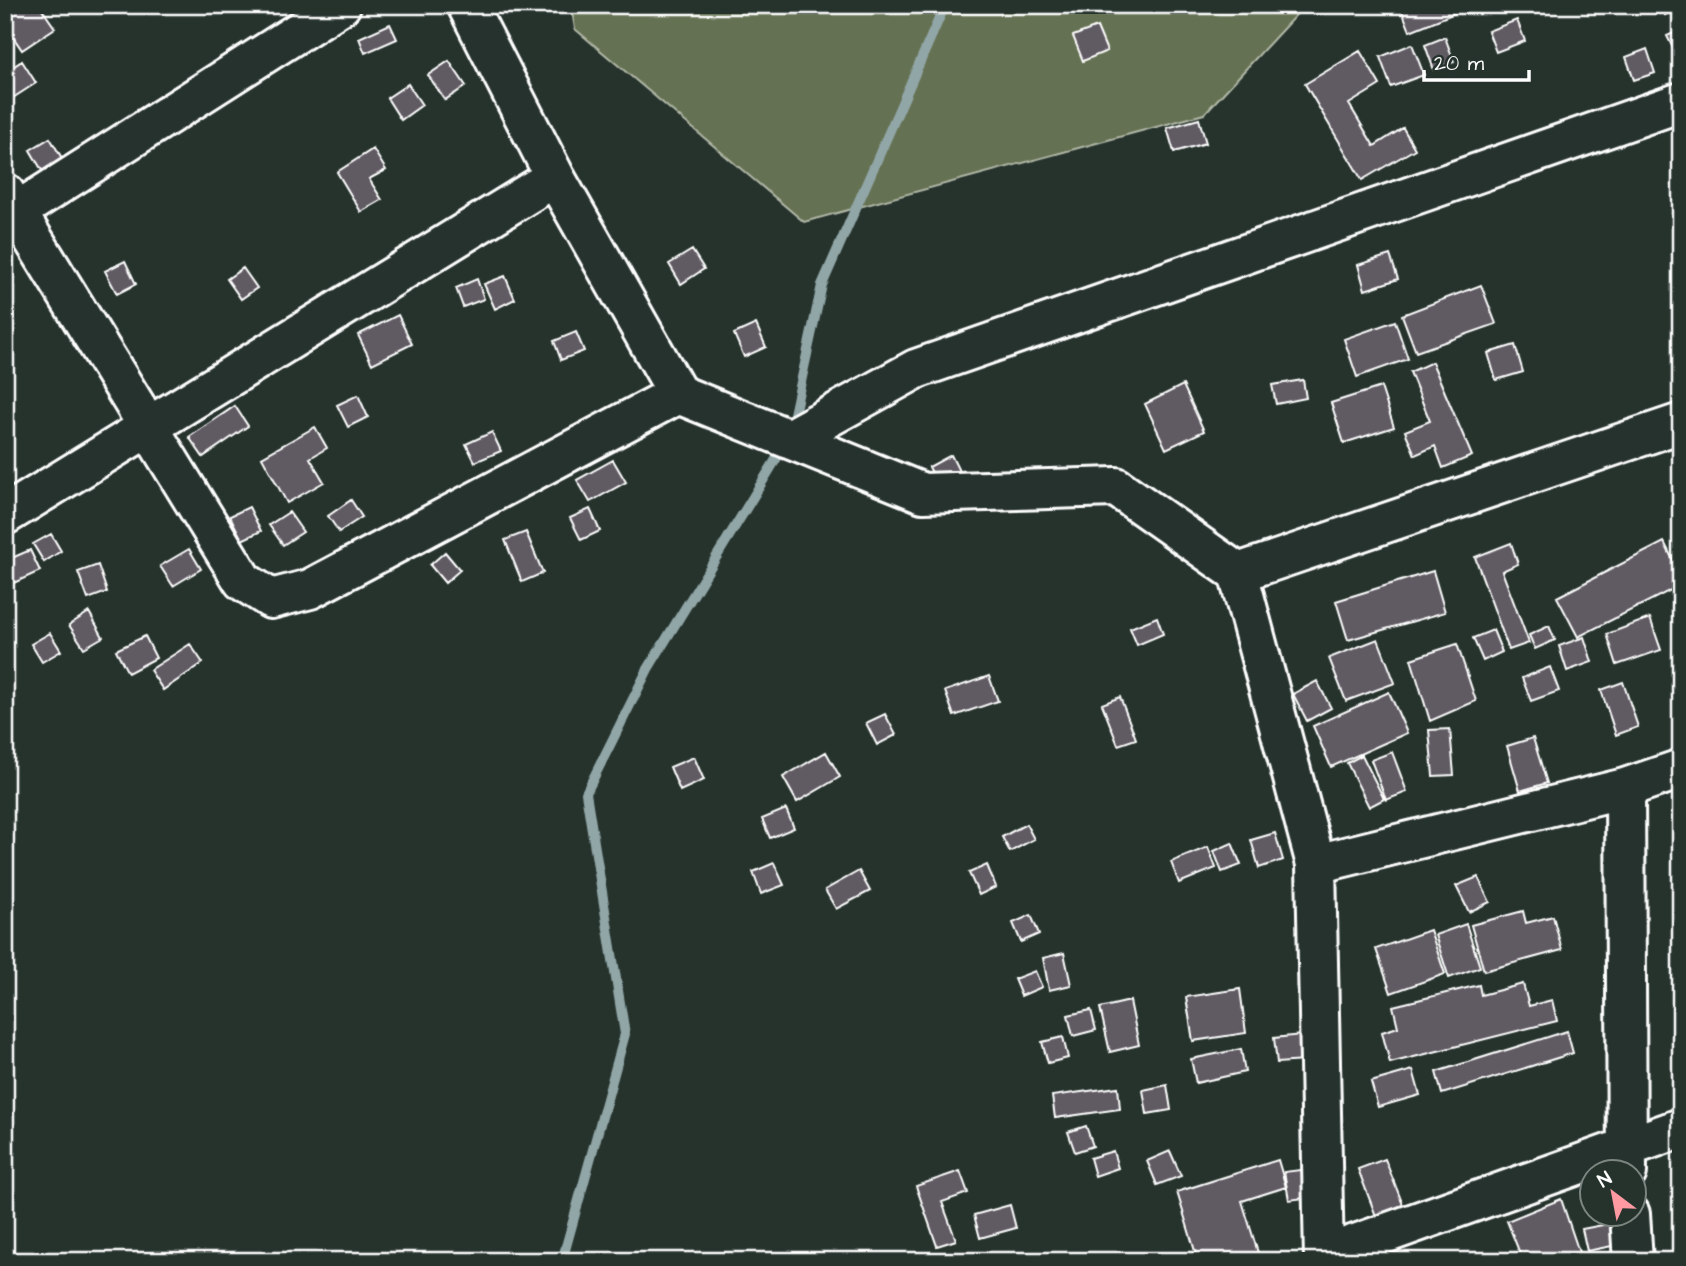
<svg xmlns="http://www.w3.org/2000/svg" width="1686" height="1266" font-family="'Architects Daughter',sans-serif">
<style>
.green{fill:#657152;stroke:#b2b8a8;stroke-width:2}
.lines{fill:none;stroke-linecap:round;stroke-linejoin:round}
.stream{stroke:#91a6a7;stroke-width:10}
.building{fill:#615a63;stroke:#fff;stroke-width:2}
.minor-casing{stroke:#fff;stroke-width:44}
.minor{stroke:#26332d;stroke-width:38}
</style>
<rect width="100%" height="100%" fill="#26332d"/>
<filter id="ink" filterUnits="userSpaceOnUse"><feTurbulence type="fractalNoise" baseFrequency=".0143" numOctaves="2"/><feDisplacementMap in="SourceGraphic" scale="14" xChannelSelector="R" yChannelSelector="G"/><feConvolveMatrix kernelMatrix="1 2 1 2 8 2 1 2 1" color-interpolation-filters="sRGB"/></filter>
<g filter="url(#ink)">
<path class="green" d="M571 5H1305L1204 114 804 222 575 29Z"/>
<g class="lines">
<path class="stream" d="M791 428 822 285 945 5
M562 1261 625 1034 586 793 648 669 786 443"/>
</g>
<path class="building" d="M5 5H39L55 28 22 50 5 25Z
M1452 5 1455 13 1410 31 1400 6Z
M1661 5H1681V7L1665 15Z
M1517 20 1525 41 1496 52 1488 31Z
M390 24 397 39 365 53 359 38Z
M1097 27 1107 51 1083 61 1073 36Z
M1681 30V59L1679 60 1667 36Z
M1445 37 1454 62 1434 70 1425 45Z
M1412 44 1424 75 1391 87 1380 57Z
M1647 49 1655 73 1634 80 1626 57Z
M1360 51 1380 85 1349 104 1374 146 1403 128 1415 149 1362 180 1305 84Z
M22 61 36 83 5 103V72Z
M449 61 466 86 445 100 428 75Z
M408 84 422 105 401 120 387 98Z
M1199 119 1206 143 1174 152 1167 128Z
M50 138 63 160 43 172 30 150Z
M373 149 386 170 369 179 382 200 361 212 337 172Z
M692 250 704 269 681 284 669 264Z
M1390 255 1398 279 1365 290 1358 265Z
M125 261 136 284 117 294 105 271Z
M243 268 257 288 241 299 227 279Z
M505 276 515 299 495 309 484 284Z
M477 279 484 299 463 307 456 288Z
M1481 285 1496 324 1416 352 1402 315Z
M398 315 412 344 372 364 358 335Z
M1395 321 1408 359 1357 377 1344 339Z
M756 324 766 347 744 357 734 334Z
M576 332 584 351 561 360 554 341Z
M1515 345 1523 372 1496 380 1488 353Z
M1432 362 1472 456 1443 468 1435 446 1415 455 1405 431 1430 421 1410 372Z
M1303 380 1306 398 1276 404 1272 385Z
M1183 385 1204 431 1166 449 1145 404Z
M1381 387 1394 427 1344 443 1331 403Z
M358 395 368 417 348 427 337 405Z
M235 406 248 426 203 457 189 437Z
M315 427 327 448 310 458 324 482 287 503 262 457Z
M492 432 501 451 475 462 466 444Z
M951 455 961 475 939 486 929 467Z
M613 460 626 482 590 502 577 480Z
M351 500 362 517 339 532 328 516Z
M249 507 261 531 242 540 230 516Z
M590 509 600 531 581 540 570 518Z
M289 512 303 532 283 545 269 525Z
M526 532 543 573 522 582 505 540Z
M51 534 61 551 44 562 33 544Z
M1664 542 1681 576V585L1578 637 1557 597Z
M1511 543 1518 564 1502 571 1529 643 1509 650 1475 557Z
M189 549 201 569 173 586 160 566Z
M30 550 40 571 5 587V561Z
M445 552 460 570 445 583 430 565Z
M98 565 107 592 88 599 78 572Z
M1433 571 1445 612 1348 640 1336 601Z
M89 612 103 637 84 648 69 625Z
M1157 617 1163 634 1137 645 1130 628Z
M1650 618 1661 650 1617 665 1607 634Z
M1549 626 1555 640 1535 649 1529 635Z
M1493 630 1502 652 1483 661 1473 638Z
M50 633 61 651 42 662 31 644Z
M145 636 156 658 128 673 116 650Z
M1584 637 1592 662 1567 671 1559 646Z
M1378 639 1395 683 1346 701 1329 658Z
M190 644 203 663 163 690 150 670Z
M1457 644 1476 701 1430 721 1411 659Z
M1550 667 1559 691 1531 701 1522 678Z
M989 676 998 701 954 716 945 691Z
M1317 681 1331 708 1307 721 1293 694Z
M1623 682 1638 727 1616 735 1601 690Z
M1389 692 1407 733 1331 767 1313 726Z
M1120 697 1136 739 1118 745 1102 704Z
M885 714 896 735 877 745 866 723Z
M1450 729 1454 775 1433 776 1429 730Z
M1533 738 1547 783 1520 791 1507 746Z
M826 752 840 777 797 802 783 777Z
M1392 752 1407 792 1386 800 1371 760Z
M1362 755 1384 799 1369 807 1347 763Z
M694 757 704 780 680 791 670 767Z
M786 809 794 828 770 838 762 819Z
M1026 824 1034 839 1010 852 1002 837Z
M1275 833 1283 860 1259 868 1251 840Z
M1232 843 1241 865 1222 872 1214 851Z
M1208 847 1216 868 1179 883 1171 862Z
M774 863 784 885 761 894 753 872Z
M987 865 996 887 979 895 969 873Z
M859 871 870 891 836 909 825 890Z
M1478 877 1490 902 1469 912 1456 886Z
M1523 911 1526 923 1553 916 1562 950 1484 971 1471 925Z
M1031 915 1039 934 1021 942 1013 923Z
M1466 924 1480 967 1449 978 1435 935Z
M1430 930 1445 974 1391 993 1376 949Z
M1064 953 1071 985 1049 990 1043 958Z
M1035 971 1042 987 1021 996 1014 979Z
M1523 984 1529 1006 1552 1000 1557 1021 1390 1063 1382 1032 1398 1027 1393 1006 1479 985 1481 995Z
M1240 989 1246 1033 1193 1041 1186 997Z
M1130 1001 1139 1045 1110 1052 1100 1008Z
M1091 1010 1096 1030 1073 1036 1068 1015Z
M1567 1031 1573 1053 1442 1094 1436 1072Z
M1301 1035 1304 1061 1277 1063 1274 1038Z
M1063 1037 1068 1058 1048 1063 1042 1042Z
M1241 1049 1245 1072 1196 1083 1191 1059Z
M1413 1070 1420 1095 1378 1107 1371 1082Z
M1167 1085 1171 1110 1147 1114 1143 1090Z
M1118 1087 1120 1109 1055 1118 1052 1096Z
M1086 1126 1093 1146 1075 1152 1068 1132Z
M1113 1151 1118 1168 1095 1176 1090 1158Z
M1170 1151 1181 1176 1157 1185 1147 1161Z
M1385 1159 1403 1205 1376 1216 1358 1169Z
M1278 1160 1286 1187 1242 1201 1259 1256 1244 1261H1198L1177 1192Z
M1308 1169 1313 1197 1289 1200 1284 1172Z
M960 1171 968 1193 942 1202 956 1240 937 1246 916 1186Z
M1561 1199 1582 1261H1523L1507 1221Z
M1010 1205 1016 1228 980 1238 974 1215Z
M1613 1223 1617 1245 1587 1251 1582 1229Z
M1507 1254 1510 1261H1491Z"/>
<g class="lines">
<g class="minor-casing">
<path id="minor" d="M467 5 555 177 678 394 923 493 1116 487 1238 573 1681 423
M5 193 243 581 271 599 310 589 678 394
M5 219 341 5
M789 439 916 369 1681 102
M5 515 555 177
M1238 573 1316 864 1324 1261
M1625 788 1627 1172
M1316 864 1625 788 1681 769
M1630 1214 1633 1261
M1325 1255 1681 1128"/>
</g>
<use href="#minor" class="minor"/>
</g>
</g>
<rect width="1686" height="1266" fill="none" stroke="#26332d" stroke-width="28"/>
<rect x="14" y="14" width="1658" height="1238" fill="none" stroke="#fff" stroke-width="2.5" filter="url(#ink)"/>
<g transform="translate(1613 1193) rotate(328)"><circle r="33" fill="#26332d" stroke="#7d8581" stroke-width="2"/>
<path d="M0-5L12 26L0 18L-12 26Z" fill="#ff9aa2"/>
<text y="-10" font-size="19" font-weight="bold" text-anchor="middle" fill="#ffffff">N</text>
</g>
<path d="M1424 70v10h105v-10" fill="none" stroke="#ffffff" stroke-width="3.5"/>
<text x="1434" y="70" font-size="21" fill="#ffffff" stroke="#26332d" stroke-width="5" paint-order="stroke">20 m</text>
</svg>
